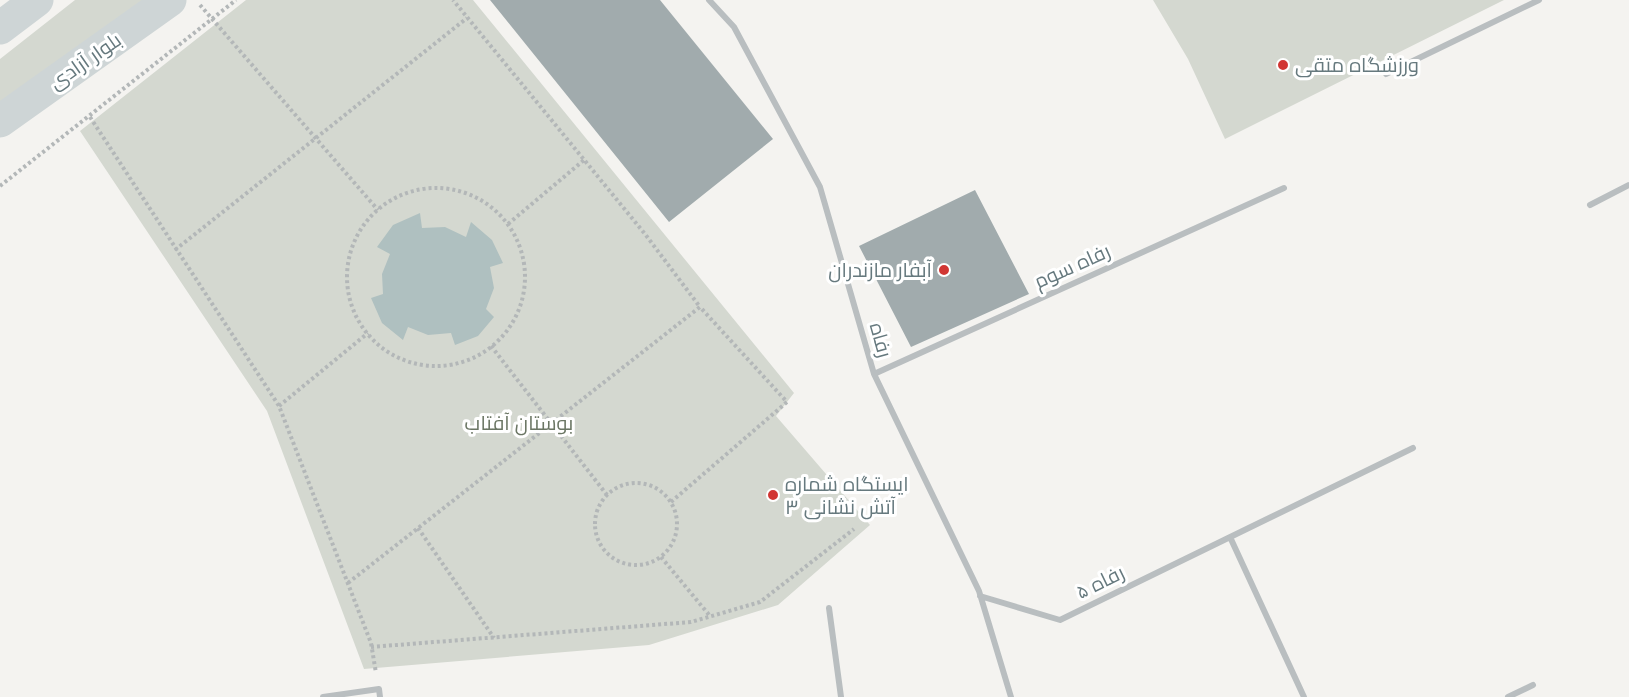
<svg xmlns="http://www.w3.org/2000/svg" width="1629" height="697" font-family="'Space Grotesk',Cairo,sans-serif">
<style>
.green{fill:#d4d8d0}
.water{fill:#afc0c0}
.building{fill:#a1abad}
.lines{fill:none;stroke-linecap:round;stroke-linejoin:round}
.path{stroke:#b3b7b8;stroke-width:4;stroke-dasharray:3 3;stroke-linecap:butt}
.street{stroke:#b9bec0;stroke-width:6}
.primary{stroke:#ced5d6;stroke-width:33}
.poi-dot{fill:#d13633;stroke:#fff;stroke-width:2}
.labels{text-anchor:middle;stroke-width:6;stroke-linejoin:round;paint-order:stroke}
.street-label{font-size:20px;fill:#66797e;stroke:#fff}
.poi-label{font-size:20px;fill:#66797e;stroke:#fff;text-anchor:start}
.park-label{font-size:20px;fill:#6b7664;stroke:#fff}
</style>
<rect width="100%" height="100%" fill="#f4f3f0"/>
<path class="green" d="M75 0H146L0 107V59Z
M246 0H473L794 393 776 416 870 525 778 605 649 645 364 669 267 411 80 131Z
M1153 0H1504L1225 139 1188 59Z"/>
<path class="water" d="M420 213 422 228 445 227 466 237 471 222 492 240 503 263 490 267 494 288 486 309 494 317 478 336 455 345 451 333 428 335 408 327 403 340 382 323 371 298 383 294 382 274 390 254 377 247 393 225Z"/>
<path class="building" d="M490 0H660L773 139 669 222Z
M975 190 1029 294 911 347 859 246Z"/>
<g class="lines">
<path class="path" d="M200 5 378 210
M90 117 279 406 371 643 376 673
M0 186 236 0
M347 277a89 89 0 1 1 178 0a89 89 0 1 1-178 0Z
M508 224 584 160
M175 250 467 18
M491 346 607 495
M279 406 368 333
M595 524a41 41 0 1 1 82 0a41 41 0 1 1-82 0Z
M671 502 787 402 700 307
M418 528 494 638
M661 557 710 616
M348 583 700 307 645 234 453 0
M371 647 691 622 760 602 854 529"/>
<path class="street" d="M709 0 734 27 820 187 874 374 979 591 1011 697
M1386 74 1539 0
M1590 205 1629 185
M874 374 1284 188
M1230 537 1304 697
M980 596 1060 620 1413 448
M829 608 841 697
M323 697 379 689 380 697
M1508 697 1533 685"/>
<path class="primary" d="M0 28 37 0
M0 121 170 0"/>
</g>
<g class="poi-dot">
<circle cx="1283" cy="65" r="6"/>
<circle cx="944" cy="270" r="6"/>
<circle cx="773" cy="495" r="6"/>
</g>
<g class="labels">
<g class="street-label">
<text transform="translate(85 61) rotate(-35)" y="7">بلوار آزادی</text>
<text transform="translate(1072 266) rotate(-24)" y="7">رفاه سوم</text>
<text transform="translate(881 340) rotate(74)" y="7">رفاه</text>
<text transform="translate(1100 582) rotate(-26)" y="7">رفاه ۵</text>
</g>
<g class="poi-label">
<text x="1295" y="72">ورزشگاه متقی</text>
<text x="932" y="277" text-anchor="end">آبفار مازندران</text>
<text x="785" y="491">ایستگاه شماره<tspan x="785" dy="23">۳ آتش نشانی</tspan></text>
</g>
<g class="park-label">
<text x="519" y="430">بوستان آفتاب</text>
</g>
</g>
</svg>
